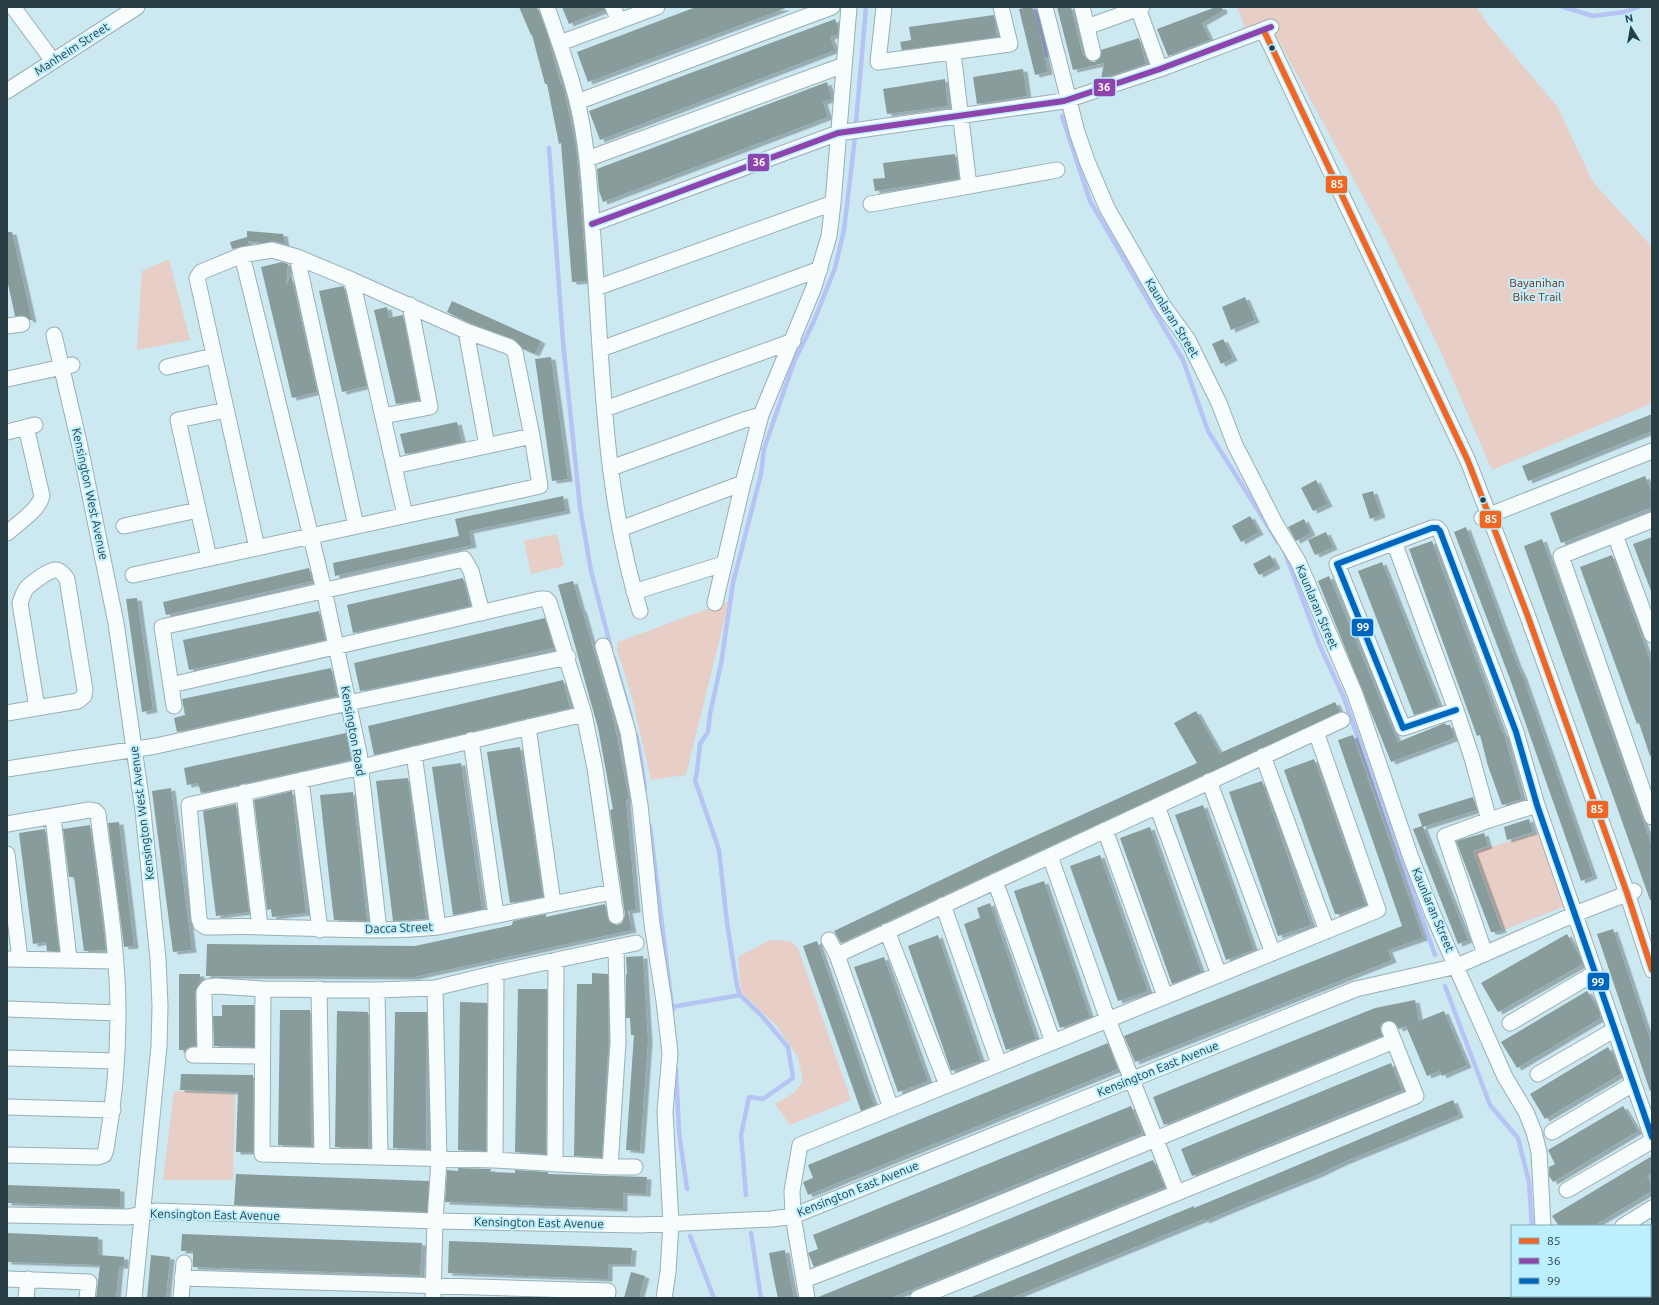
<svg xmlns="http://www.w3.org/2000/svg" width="1659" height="1305" font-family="Ubuntu,sans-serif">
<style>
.green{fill:#e7cec7}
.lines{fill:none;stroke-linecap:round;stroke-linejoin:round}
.stream{stroke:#b5c4f4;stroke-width:4.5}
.building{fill:#889c9b;filter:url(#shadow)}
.minor-casing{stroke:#9aafb6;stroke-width:17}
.minor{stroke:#f7fcfd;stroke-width:15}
.bus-1-casing{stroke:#bdf0ff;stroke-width:9}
.bus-2-casing{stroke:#bdf0ff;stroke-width:9}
.bus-3-casing{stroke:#bdf0ff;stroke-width:9}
.bus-1{stroke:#f26522;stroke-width:6}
.bus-2{stroke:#8e44ad;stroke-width:6}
.bus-3{stroke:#0065bd;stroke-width:6}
.bus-dot{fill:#293e44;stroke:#bdf0ff;stroke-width:1.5}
.labels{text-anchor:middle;stroke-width:4;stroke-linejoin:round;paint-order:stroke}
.street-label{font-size:12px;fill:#293e44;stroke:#bdf0ff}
.park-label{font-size:12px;fill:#7c2d13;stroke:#bdf0ff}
.line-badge{stroke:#bdf0ff;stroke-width:1.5}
.badge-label{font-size:11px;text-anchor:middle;font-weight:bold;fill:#fff}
</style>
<defs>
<filter id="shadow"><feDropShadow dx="4.5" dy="2.5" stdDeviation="0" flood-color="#0004"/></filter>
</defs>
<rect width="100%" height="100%" fill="#cce8f0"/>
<path class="green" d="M1237 7H1476L1490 27 1557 106 1593 182 1652 247V403L1492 470 1440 350 1387 241 1268 21 1246 30Z
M169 259 190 340 137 350 142 271Z
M557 534 564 566 531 574 524 541Z
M729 601 686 775 651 780 632 697 617 650 618 642Z
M1538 833 1565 906 1504 930 1474 852Z
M770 940 790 941 798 948 851 1100 790 1125 775 1104 794 1093 803 1081 798 1057 777 1026 741 992 738 957Z
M174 1091 235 1094 233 1180H163Z"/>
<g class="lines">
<path class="stream" d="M1035 7 1047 55
M1563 7 1593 16 1624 12 1638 7
M1062 116 1090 201 1183 360 1208 431 1278 542
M549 148 563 342 580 507 591 571 611 648
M1285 553 1320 646 1344 698 1435 955
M614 658 631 717
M636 735 640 754 645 789
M650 826 672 1007
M1445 986 1490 1105 1518 1138 1529 1182 1532 1226
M673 1010 672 1007 740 995
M676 1070 679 1132 687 1189
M746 1195 741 1135 749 1097 763 1099 793 1078 788 1047 761 1015 740 995 737 986 727 923 719 850 695 780 697 772 700 744 708 732 710 714 721 664 733 583 761 474 764 449 794 362 814 321 835 268 844 230 854 146 866 7
M751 1233 761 1298
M690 1236 714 1298
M1540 1296V1298"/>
</g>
<path class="building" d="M519 7H537L548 36 561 85H563L576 147 587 281 572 282 561 143 559 144 547 84H545L532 35H531Z
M562 7H604L605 10 569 24Z
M696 7 786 8 588 82 577 52Z
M1029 7H1032L1036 17 1048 72 1035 75 1019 9Z
M1057 7H1071L1083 56 1084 55 1087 59 1091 62H1095L1101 56V50L1139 38 1146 64 1101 79 1104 63 1073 70Z
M1216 7H1222L1223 11 1202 23 1210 40 1168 56 1157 29Z
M994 15 997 37 902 50 900 42 911 40 909 27Z
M835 19 838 27V34L830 37 835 50 600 140 589 111Z
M1023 69 1027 96 977 104 973 77Z
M945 79 948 106 887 114 883 89Z
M827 82 832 99 823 102 828 117 603 202 599 191 597 169Z
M955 154 959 179 875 191 873 179 885 178 883 163Z
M247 231 283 234 285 244 274 241 262 243 248 241 249 245 232 249 230 242 247 237Z
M7 232H12L32 320H30L25 316H15L7 279Z
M282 262 288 264 286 286 291 274 317 392 292 398 261 267Z
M343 286 344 287 367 386 342 392 319 291Z
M1245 297 1255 320 1231 330 1222 307Z
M452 301 541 341 535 354 523 349 513 339 469 323 447 312Z
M387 307 389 318 403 315 419 400 396 404 374 310Z
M1223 339 1233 358 1221 364 1212 344Z
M551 357 568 479 552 481 535 359Z
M1652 414V431L1528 481 1522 466Z
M457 422 462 442 405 454 400 434Z
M1645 476 1652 493V507L1561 543 1550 513Z
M1316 480 1328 504 1313 511 1301 488Z
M1373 491 1381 515 1370 519 1362 494Z
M563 496 566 511 469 531 472 545 335 576 333 563 459 536 455 519Z
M1250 516 1259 532 1241 542 1232 526Z
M1304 519 1311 533 1296 541 1288 527Z
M1466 527 1517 664 1523 677 1593 876 1581 881 1510 679 1454 532Z
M1326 532 1333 547 1315 555 1308 540Z
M1652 537V591H1651L1633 544Z
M1542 539 1652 846V900H1650L1524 546Z
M1432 541 1493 707 1503 734H1504L1522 799 1502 805 1488 766 1480 735 1477 736 1409 549Z
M1270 555 1276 566 1259 575 1253 564Z
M1612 555 1652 666V755L1650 756 1639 723 1637 724 1580 567Z
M1382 562 1439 706 1414 715 1358 571Z
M309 568 312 581 166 615 163 602Z
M1329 576 1398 742 1445 723 1446 725H1450L1455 738 1391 762 1318 581Z
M463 578 470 606 353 633 347 605Z
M573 581 581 609H582L613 717 629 799 626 800 636 910 628 911 632 930 414 977 206 976 207 944 415 946 512 925 513 921 546 914V917L605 904 609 922 617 925 622 923 625 915 610 810 613 809 598 728 558 585Z
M137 598 153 710 142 712 126 599Z
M319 611 325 640 189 670 183 640Z
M545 618 554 648 439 675 360 691 354 663Z
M331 668 337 696 177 732 174 718 185 715 182 699Z
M563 680 570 708 374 755 368 726Z
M1335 702 1340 712 841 943 834 931 1004 850 1197 763 1174 723 1196 711 1220 753Z
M346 733 351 760 201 793 198 783 187 785 184 768Z
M1353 735 1423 938 1388 950 1392 960 1135 1062 1124 1036 1402 926 1338 740Z
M520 747 543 897 510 903 487 752Z
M1314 759 1366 905 1340 914H1335L1284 770Z
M461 763 482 909 453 915 432 767Z
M408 778 426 919 393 921 376 781Z
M1262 781 1311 925 1278 936 1229 792Z
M171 788 192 950 173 952 152 791Z
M292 791 306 913 272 917 271 909 267 910 254 800Z
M353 792 354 803 367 921 334 920 332 904 320 795Z
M1473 797 1477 810 1423 827 1468 940 1458 944 1413 829 1422 826 1418 814Z
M236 804 249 912 216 916 203 811Z
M1203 805 1254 950 1226 960 1175 815Z
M1529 819 1533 832 1507 840 1504 827Z
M119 822 134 946 124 947 108 823Z
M90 825 106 950 84 951 74 877H69L63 829Z
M1150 827 1201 972 1172 984 1120 838Z
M45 829 59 951H47L46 942 33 944 19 833Z
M1484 833 1488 846 1473 851 1502 930 1496 932H1491L1456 841Z
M1100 855 1148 991 1118 1001 1070 866Z
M1044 881 1090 1017 1060 1028 1014 891Z
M990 903 1036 1039 1006 1050 964 924 980 918 977 908Z
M1613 929 1652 1045V1091H1650L1597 934Z
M1567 934 1579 955 1583 964 1498 1012 1481 983Z
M938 935 981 1061 951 1071 908 946Z
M817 941 874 1105 861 1111 803 946Z
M643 956 648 1041 640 1151 626 1150 634 1035H631L630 1018H626V974H627L626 957Z
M884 957 928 1081 898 1092 854 967Z
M592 973 608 974V1051L602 1157 574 1156 577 984H592Z
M179 974H200V982L195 992 196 1046 189 1047 185 1050H179Z
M518 989H547L546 1154 515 1152Z
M1587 991 1599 1010 1601 1018 1517 1068 1501 1042Z
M1415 1000 1419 1021 1444 1011 1467 1065 1442 1076 1440 1071 1427 1076 1406 1026 1399 1029 1394 1022 1386 1021 1382 1023 1380 1027 1382 1036 1164 1125 1153 1097 1375 1008Z
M460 1002 487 1003 486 1151 458 1150Z
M222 1005H254V1047L214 1046 213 1016H222Z
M280 1010H310L311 1146 278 1145Z
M337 1011 368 1012V1148L335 1147Z
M395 1012H427L426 1149 393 1148Z
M1108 1043 1118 1069 808 1195 803 1182 813 1178 808 1165Z
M1608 1047 1615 1059 1621 1074 1545 1119 1530 1094Z
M1391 1063 1402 1090 1192 1176 1181 1149Z
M181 1074 253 1075V1152H236L238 1092 180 1090Z
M1453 1100 1459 1115 1344 1162 1319 1174 1223 1213 1205 1221 1204 1219 1011 1298H969L1194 1206V1208L1250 1185Z
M1131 1106 1142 1133 814 1267 808 1253 818 1249 813 1235Z
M1623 1106 1638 1131 1553 1182 1549 1176V1167L1555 1164 1548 1150Z
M1652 1156V1173L1647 1176 1652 1185V1191L1593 1226H1559L1552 1216Z
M1153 1160 1165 1187 979 1263 891 1298H816Z
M458 1168 491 1169 490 1172 515 1173V1170L548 1172V1174L647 1177 646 1194 623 1193V1209L445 1202 447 1170 458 1171Z
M236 1174 429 1181 427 1212 234 1205Z
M7 1185 120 1189V1207L7 1203Z
M7 1233 98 1237V1255L124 1257V1266H119L116 1298H96L100 1265 7 1262Z
M182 1234 422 1243 420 1275 193 1267V1251H181Z
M449 1241 632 1248 631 1264H608V1279L448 1273Z
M785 1250 789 1273 794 1298H778L774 1280 769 1253Z
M151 1255 170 1257 166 1298H147Z
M631 1272 645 1276 639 1298H624Z"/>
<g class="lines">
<g class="minor-casing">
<path id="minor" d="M13 7 53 61
M547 7C558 38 569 69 577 101 589 150 590 201 594 251 602 371 604 495 640 611
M613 7 619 21
M884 7 878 62 1010 44 1001 7
M1045 7 1077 132 1087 161 1107 208 1164 307 1188 340 1219 403 1235 445 1251 476 1276 525 1298 561 1355 694 1411 858 1434 917 1505 1077 1526 1112 1534 1132 1539 1152 1543 1226
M1082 7 1093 53
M1138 8 1160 69
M1087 27 1142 7
M1264 31 1468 461 1527 614 1627 893 1652 970
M560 43 657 7
M953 53 969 186
M7 91 137 7
M577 102 832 7
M587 159 844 65
M871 204 1057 170
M592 224 838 133 1064 101 1160 69 1271 27
M242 255 324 590 359 753 379 930
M297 257 356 526
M352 280 405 515
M596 288 833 203
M7 326 22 324
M466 331 487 446
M54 335 79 442 116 623 143 811 158 959 160 1006 159 1046 134 1298
M601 349 820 269
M167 367 213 356
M7 379 72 365
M605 409 793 341
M383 416 430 407 410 305
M7 432 35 425
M394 466 532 436
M611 468 744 420 761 415
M1482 518 1652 451
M1652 520 1561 556 1652 817
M124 526 198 510
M620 529 743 483
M7 533C17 524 39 510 42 496L26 427
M1615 535 1652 635
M1394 542 1456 710 1472 758 1489 820
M209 558 178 420 226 410
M133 575 540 486 532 436 515 352 510 347 466 331 352 280 297 257 272 250 242 255 201 272 197 278 257 548
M634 592 723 564
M715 603 743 483 761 415 814 287 829 236 833 203 849 7
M603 646 628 732 640 805 652 924 664 1001 670 1053 665 1112 671 1224 668 1272 664 1298
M171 685 540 599H546L549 602 584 714 595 768 616 916
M174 706 162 627 464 559 471 571 482 613
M1456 710 1403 728 1337 564 1432 528H1437L1440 531 1516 732 1537 805 1652 1137
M7 713 78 701 84 696 85 690 67 579C64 575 61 570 55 570 50 569 30 584 26 589 23 593 22 598 20 603L37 708
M584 714 361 767 189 805 199 919 201 924 206 927C225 927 243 926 261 927 320 928 379 933 438 927L612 892
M528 727 553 903
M471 740 496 915
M414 754 438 927
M1263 756 1327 931
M7 769 156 746 348 703 568 657
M301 780 320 930
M1209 781 1273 953
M244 792 260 927
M1157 806 1219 975
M53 817 69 959
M7 824 89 810 95 811 98 814C106 880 118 947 118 1013 118 1059 114 1104 106 1149L104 1155 98 1157 7 1155
M1105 830 1165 996
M7 854 20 959
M1050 856 1108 1020 1177 1193
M995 881 1053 1042
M943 905 999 1064
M887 931 947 1085
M829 940 837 955 891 1108
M1485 954 1445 836 1489 820 1537 805
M837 955 1342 720
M7 959 115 961
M263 989 262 1154 495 1160 610 1167H635
M319 989 322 1156
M377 990 380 1157
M7 1009 118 1013
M1510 1023 1595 973
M193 1055 262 1056
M205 1055 204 992 208 987 216 986 263 989 377 990 435 988 496 973 636 943
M7 1058 116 1061
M1538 1074 1614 1030
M7 1107 113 1110
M1552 1132 1633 1084
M495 1160 496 973
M555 1164 556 960
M610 1167 618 1042 616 947
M1567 1190 1652 1141
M7 1215 128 1217 156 1211 435 1221 640 1225 772 1219 793 1216 1356 989 1457 966 1575 914 1634 891
M1623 1226 1652 1208
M1650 1269 1652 1273
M182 1278 608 1291 607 1298
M7 1279 89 1282 87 1298
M804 1280 947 1225 1394 1041
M1650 1288 1652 1287
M1553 1296V1298
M26 1298 28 1279
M181 1298 184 1263
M433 1298 435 1221 439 1160 435 988
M807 1298 793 1216 792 1191 800 1145 1378 910 1316 732
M918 1298 1416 1096 1389 1029
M1634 1298 1637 1296"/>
</g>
<use href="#minor" class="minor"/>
<g class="bus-1-casing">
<path id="bus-1" d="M1264 31 1468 461 1527 614 1627 893 1652 970"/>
</g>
<g class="bus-2-casing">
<path id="bus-2" d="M592 224 838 133 1064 101 1160 69 1271 27"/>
</g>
<g class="bus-3-casing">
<path id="bus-3" d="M1456 710 1403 728 1337 564 1432 528H1437L1440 531 1516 732 1537 805 1652 1137"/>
</g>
<use href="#bus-1" class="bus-1"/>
<use href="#bus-2" class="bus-2"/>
<use href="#bus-3" class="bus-3"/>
</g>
<g class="bus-dot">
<circle cx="1272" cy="48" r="3.5"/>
<circle cx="1483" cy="500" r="3.5"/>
</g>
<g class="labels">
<g class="street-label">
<text transform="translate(72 49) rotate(-33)" y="4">Manheim Street</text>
<text transform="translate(1172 318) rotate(58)" y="4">Kaunlaran Street</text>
<text transform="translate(90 494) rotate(78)" y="4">Kensington West Avenue</text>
<text transform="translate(1317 607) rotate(67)" y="4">Kaunlaran Street</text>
<text transform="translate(353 731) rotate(80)" y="4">Kensington Road</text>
<text transform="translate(142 813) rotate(-97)" y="4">Kensington West Avenue</text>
<text transform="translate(1433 910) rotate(67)" y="4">Kaunlaran Street</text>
<text transform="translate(399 928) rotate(-2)" y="4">Dacca Street</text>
<text transform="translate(1158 1069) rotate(-22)" y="4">Kensington East Avenue</text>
<text transform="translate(858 1189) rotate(-22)" y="4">Kensington East Avenue</text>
<text transform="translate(215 1215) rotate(1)" y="4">Kensington East Avenue</text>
<text transform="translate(539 1223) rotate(1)" y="4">Kensington East Avenue</text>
</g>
<g class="park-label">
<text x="1537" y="287">Bayanihan<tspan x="1537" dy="14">Bike Trail</tspan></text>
</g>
</g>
<g class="line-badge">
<rect x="1093" y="78" width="23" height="19" rx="4" fill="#8e44ad"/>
<rect x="747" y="153" width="23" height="19" rx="4" fill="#8e44ad"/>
<rect x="1325" y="175" width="23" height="19" rx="4" fill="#f26522"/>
<rect x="1479" y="510" width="23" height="19" rx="4" fill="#f26522"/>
<rect x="1351" y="618" width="23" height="19" rx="4" fill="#0065bd"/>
<rect x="1586" y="800" width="23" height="19" rx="4" fill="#f26522"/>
<rect x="1587" y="972" width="23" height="19" rx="4" fill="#0065bd"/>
</g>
<g class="badge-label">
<text x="1104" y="91">36</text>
<text x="759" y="166">36</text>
<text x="1337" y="188">85</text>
<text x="1491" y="523">85</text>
<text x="1363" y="631">99</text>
<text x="1597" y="813">85</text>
<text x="1598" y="986">99</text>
</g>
<rect width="1659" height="1305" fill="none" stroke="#293e44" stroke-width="16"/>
<rect x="1511" y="1225" width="140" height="72" fill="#bdf0ff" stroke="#82a9b4"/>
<rect x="1519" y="1238" width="20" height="6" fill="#f26522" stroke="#82a9b4"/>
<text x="1547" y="1245" font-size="12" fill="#293e44">85</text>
<rect x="1519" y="1258" width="20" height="6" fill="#8e44ad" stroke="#82a9b4"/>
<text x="1547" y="1265" font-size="12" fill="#293e44">36</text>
<rect x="1519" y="1278" width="20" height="6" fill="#0065bd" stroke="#82a9b4"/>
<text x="1547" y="1285" font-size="12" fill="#293e44">99</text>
<g transform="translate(1631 28) rotate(349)" stroke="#bdf0ff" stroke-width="3" paint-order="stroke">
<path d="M0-3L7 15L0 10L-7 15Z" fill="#293e44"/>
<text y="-6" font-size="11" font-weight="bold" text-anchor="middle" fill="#293e44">N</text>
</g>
</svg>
